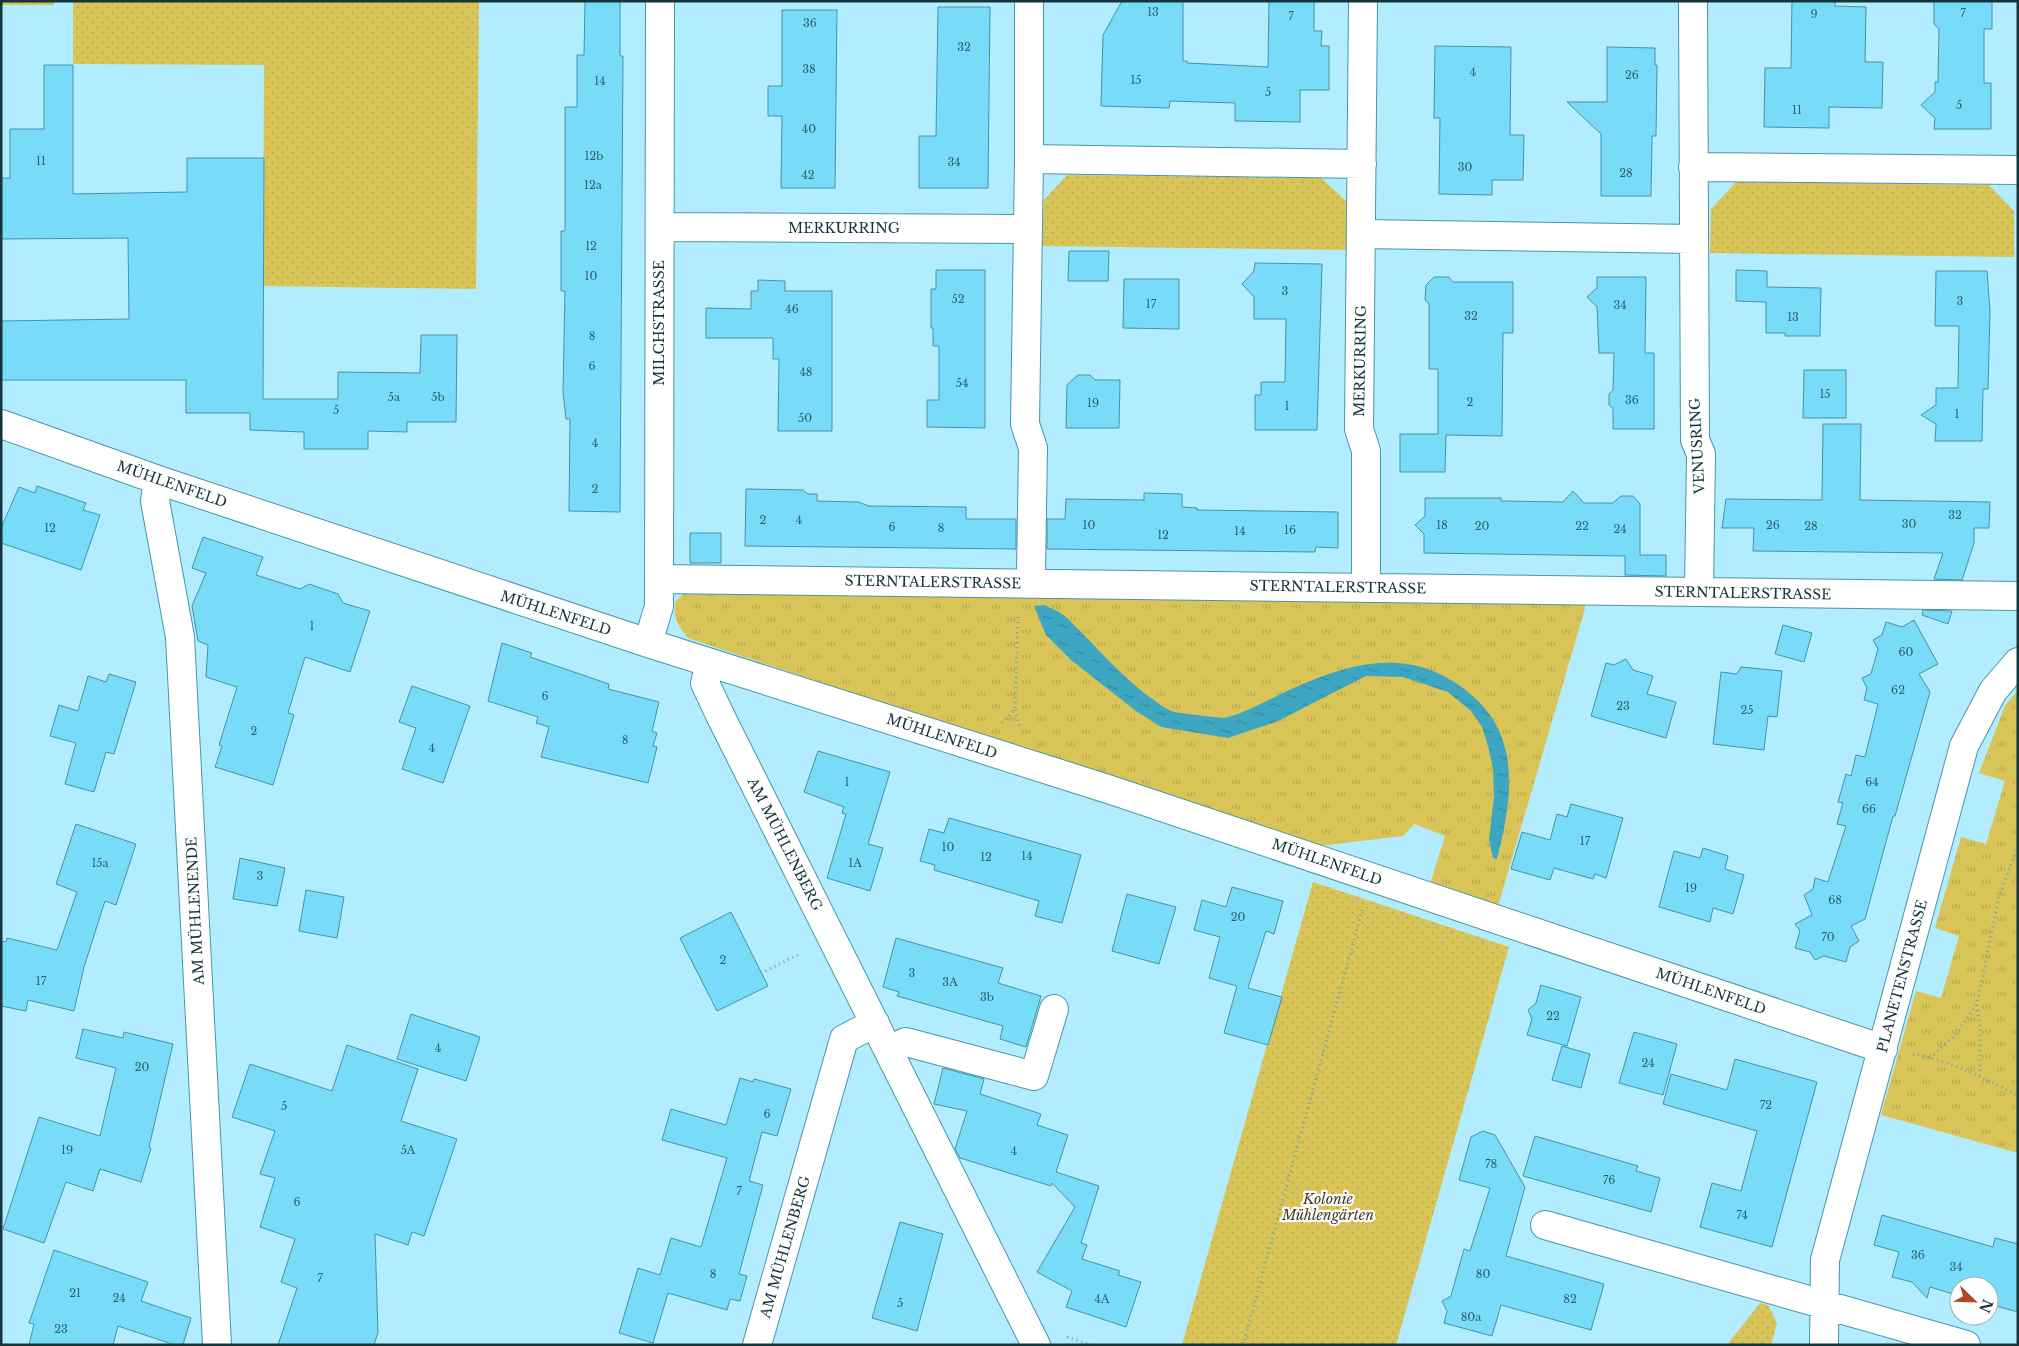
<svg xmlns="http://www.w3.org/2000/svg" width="2019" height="1346" font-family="'Libre Baskerville',serif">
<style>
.grass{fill:url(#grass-dots)}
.park{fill:url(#park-tufts)}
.water{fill:url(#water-ripples)}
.building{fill:#78dcf8;stroke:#4692a6}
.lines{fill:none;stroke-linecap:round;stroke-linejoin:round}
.minor-casing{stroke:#4a95aa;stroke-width:30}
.path{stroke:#72a2b0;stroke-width:3;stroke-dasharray:1 4;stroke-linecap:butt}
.minor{stroke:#fff;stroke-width:28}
.labels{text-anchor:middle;stroke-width:4.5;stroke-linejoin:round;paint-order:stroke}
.number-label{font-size:11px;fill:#2e5f6c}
.street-label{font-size:14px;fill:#15353d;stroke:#fff}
.park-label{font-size:14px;font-style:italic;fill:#413c23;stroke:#fff}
</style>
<defs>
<pattern id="grass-dots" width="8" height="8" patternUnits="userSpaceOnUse" patternTransform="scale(1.25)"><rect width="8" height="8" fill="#d9c458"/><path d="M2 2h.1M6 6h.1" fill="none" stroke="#b9a94e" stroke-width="1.8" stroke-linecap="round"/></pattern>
<pattern id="park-tufts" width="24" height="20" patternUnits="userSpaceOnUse" patternTransform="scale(1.25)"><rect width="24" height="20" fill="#d9c458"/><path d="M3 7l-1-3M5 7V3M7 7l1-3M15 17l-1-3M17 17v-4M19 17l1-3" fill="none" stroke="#b9a94e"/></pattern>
<pattern id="water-ripples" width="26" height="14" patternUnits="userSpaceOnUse" patternTransform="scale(1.25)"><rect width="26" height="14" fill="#3da6c1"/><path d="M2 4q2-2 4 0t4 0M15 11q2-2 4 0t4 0" fill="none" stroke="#32889e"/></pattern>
</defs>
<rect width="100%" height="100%" fill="#b2edff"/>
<path class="grass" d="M1 1H54V5H1Z
M73 1H479L476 289 263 286 264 65 73 64Z
M1067 175 1321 178 1346 201V250L1042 246 1044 200Z
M1736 182 1989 185 2014 211V257L1710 253 1711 209Z
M1313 882 1509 947 1396 1345H1182Z
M1760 1303 1768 1305 1777 1323 1771 1345H1727Z"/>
<path class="park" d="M690 588 1588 598 1497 910 1429 887 1445 836 1414 824 1403 836 1311 847 688 638C678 626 673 618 675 602Z
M2018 690V1153L1881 1115 1916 991 1941 998 1959 936 1935 928 1961 837 1986 844 2005 781 1979 773 2005 706Z"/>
<path class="water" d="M1045 605C1052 609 1061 612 1067 618 1096 646 1122 678 1155 701 1160 704 1166 709 1171 711 1176 713 1220 718 1224 718 1241 715 1266 701 1283 693 1352 661 1415 643 1476 699 1522 742 1511 804 1497 859L1493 858 1489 840 1494 797 1493 769 1488 746 1482 727 1471 711 1448 692 1403 677 1366 676 1276 722 1228 738 1161 727 1136 711 1071 660 1046 635 1034 606Z"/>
<path class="building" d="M585 1H620V56H623L620 512 569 511 570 419H566L563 392 565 291H561V231H565V107H577V55H584Z
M1122 1H1183V61H1187V63L1268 67 1269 1H1314V31H1322L1321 46H1329V90H1300V122L1235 121V103L1170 101 1169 108 1101 106 1103 35Z
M1792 1H1835V6L1866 7 1865 62H1883L1882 108 1829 107V128L1764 127 1765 68H1791Z
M1934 1H1992V29H1984V83H1991V129H1934L1935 118 1921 105 1935 92V82H1938L1939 29 1934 24Z
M938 7H990L988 188H919V136H936Z
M782 10H837L835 188H781L782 116H768V86H782Z
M1435 46 1511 47 1510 135H1524L1523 180H1492V195L1439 194 1440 118H1434Z
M1607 47 1655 48V65H1657L1656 136H1652L1651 196H1601V134L1567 102H1607Z
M44 65H73V194L187 192V158H264L263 399H338V372L420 373 421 335H457L456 422H407V432L368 431V449H304V432L250 430V413H186V380H1V321L129 319 128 238 1 239V178H10V129H44Z
M1069 251H1109L1108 281H1068Z
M1255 263 1322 264 1317 430H1255V395H1261V382H1285L1286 319H1254V297L1242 284 1254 271Z
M936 270H985V428L927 427V400H939V346H933V328H931V289H936Z
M1736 270 1767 271V287L1821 288 1820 336H1785V333H1766V302L1736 301Z
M1936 271H1987L1990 311 1988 389H1983L1982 441H1935L1936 424 1921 415 1936 405V388H1958L1959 326H1935Z
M1434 277H1449L1453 282H1513V333H1503L1502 436 1446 435 1445 472H1400V434H1438V369H1429V304L1425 300 1426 285Z
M1597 277H1646L1645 353H1654V429H1613V409L1609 405V394L1613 390 1614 353H1599L1597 307 1587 297 1597 288Z
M1124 279H1179V329L1123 328Z
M758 280 785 281V291H832V431H778L779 359H773V338H706V308L751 309V291H758Z
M1804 370H1846V418H1803Z
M1078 375H1090L1095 380H1120L1119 428H1066L1067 385Z
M1823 424H1861L1860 500 1990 502 1989 528H1974V543L1962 580 1934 579 1943 553 1753 551 1754 528H1722L1726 499 1822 500Z
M37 486 86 503 83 510 100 515 81 570 1 543V528L19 487 35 493Z
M746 489 803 490 808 494H817V501L858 502 869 506 966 507V519H1016V549L745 546Z
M1573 491 1584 503H1613L1621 496H1633L1640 504V555H1666V576L1625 575V556L1424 553V534L1415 525 1425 516V498H1501V501L1563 502Z
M1144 493 1182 494V507L1197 508V510L1338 512V548L1316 547 1315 552 1047 549V519H1065L1066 499 1144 500Z
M690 533H721V563H690Z
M203 537 263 557 256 575 300 589 309 584 338 594 343 603 370 611 350 672 305 657 288 713 294 715 273 785 215 767 222 746 219 745 237 687 206 677 208 645 198 641 192 606 206 573 192 568Z
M1923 610 1952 611 1948 624 1922 615Z
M1914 620 1938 664 1919 674 1930 692 1895 816H1893L1865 919 1851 926 1859 941 1850 947 1846 962 1824 956 1815 960 1810 952 1795 948 1800 931 1795 924 1812 915 1804 895 1813 889 1815 878 1828 882 1846 826 1837 824 1843 803 1838 802 1846 774 1851 776 1856 755 1865 757 1878 704 1864 700 1867 688 1862 678 1871 674 1878 649 1873 640 1882 635 1886 622 1902 627Z
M1783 625 1812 633 1804 662 1775 654Z
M502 643 532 653 530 657 609 684 608 689 659 702 652 731 657 733 653 746 657 747 648 783 541 757 549 727 536 723 538 717 488 701Z
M1626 659 1633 670 1653 676 1647 694 1676 702 1666 738 1591 716 1606 663 1614 665Z
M1741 667 1782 671 1777 717 1768 716 1764 750 1713 744 1721 672 1737 674Z
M109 674 136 682 114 754 106 752 94 792 65 784 76 743 50 736 59 705 78 711 88 676 106 682Z
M412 686 470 706 443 783 402 769 416 728 399 722Z
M818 751 890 772 868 844 883 848 870 891 827 878 846 814 842 813 844 807 804 792Z
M1571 804 1623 818 1606 878 1595 874 1593 879 1554 868 1550 880 1511 869 1522 832 1550 840 1557 814 1567 817Z
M949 818 1081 855 1062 923 1035 916 1039 901 934 870 935 865 920 861 929 829 944 833Z
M76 824 136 844 116 905 105 901 84 967 74 1011 28 1000 26 1011 1 1006V941L6 942 7 938 57 950 77 892 56 884Z
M1703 848 1728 856 1725 869 1744 875 1733 914 1713 908 1710 922 1659 907 1674 851 1700 858Z
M240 858 285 868 277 906 233 899Z
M1232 887 1283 901 1274 934 1266 931 1248 988 1282 997 1268 1045 1224 1033 1237 986 1209 978 1220 937 1194 930 1202 900 1226 907Z
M306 890 344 897 337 938 299 931Z
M1127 894 1176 907 1159 964 1112 951Z
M731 912 768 986 717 1011 680 938Z
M896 938 1003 968 998 983 1041 996 1026 1047 1000 1039 1003 1026 897 996 899 992 883 987Z
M1541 985 1581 997 1567 1046 1527 1035 1532 1019 1528 1010 1536 1003Z
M411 1014 480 1037 466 1081 397 1059Z
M83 1029 123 1038 124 1032 173 1044 149 1147 151 1148 141 1182 100 1169 93 1191 66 1182 44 1243 3 1229 39 1117 100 1136 116 1068 76 1058Z
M1634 1032 1677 1044 1663 1095 1619 1083Z
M347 1045 418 1069 401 1121 457 1139 424 1236 412 1232 408 1245 375 1234 378 1332 374 1345H278L297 1288 281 1282 295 1239 260 1227 275 1178 260 1174 275 1131 232 1117 250 1064 332 1091Z
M1562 1046 1590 1054 1581 1088 1552 1080Z
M1735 1059 1817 1082 1772 1247 1700 1227 1712 1183 1741 1191 1757 1131 1663 1104 1671 1074 1727 1090Z
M943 1068 984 1079 980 1094 1041 1114 1037 1125 1068 1135 1056 1172 1099 1186 1081 1243 1087 1245 1082 1259 1120 1271 1118 1275 1141 1282 1126 1327 1066 1307 1072 1291 1037 1272 1075 1207 1052 1183 1051 1186 960 1158 955 1149 967 1111 934 1104Z
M740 1078 753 1082 754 1079 791 1089 777 1136 762 1132 749 1181 763 1185 739 1274 747 1276 740 1301 730 1299 727 1310 668 1293 653 1343 619 1333 638 1268 660 1275 671 1238 701 1247 727 1158 662 1140 671 1109 726 1125Z
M1483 1131 1495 1135 1525 1187 1506 1256 1604 1284 1591 1330 1501 1305 1492 1336 1444 1323 1447 1311 1442 1301 1451 1296 1464 1249 1470 1251 1490 1188 1459 1180 1471 1137Z
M1535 1136 1638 1166 1636 1171 1660 1178 1651 1212 1523 1176Z
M1882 1215 1993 1247 1995 1238 2018 1244V1312L1989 1304V1286H1959V1296L1930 1287 1927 1298 1912 1282 1892 1277 1899 1252 1874 1245Z
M900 1222 943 1234 917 1331 872 1318Z
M54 1250 148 1282 141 1301 191 1318 183 1345H175L118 1326 113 1345H29L34 1324 29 1323Z"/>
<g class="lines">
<g class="minor-casing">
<path id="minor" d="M1363 1 1359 429 1366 451V588
M1693 1 1695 440 1701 454 1699 592
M1029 159 1362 164
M1693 167 2018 170
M660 227 1028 229
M1362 234 1694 239
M1 424 158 480 648 643 1114 791 1883 1049
M158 480 155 501 180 637 217 1345
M659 579 2018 596
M1029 584 1031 574 1033 448 1025 424 1029 159V1
M648 643 659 606 660 1
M710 663 705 683 720 715 1036 1345
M888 1050 906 1042 1034 1076 1054 1009
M1545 1225 1966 1345
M757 1345 844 1039 875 1023
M1824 1345 1825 1260 1964 746 1993 691 2018 662"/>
</g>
<path class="path" d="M1015 710 1020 728
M1002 723 1015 709 1018 615
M761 973 798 955
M1977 1005 1980 1027V1075
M1913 1054C1953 1062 1983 1077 2018 1096
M1930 1058 1955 1035 1977 1004 1999 896 2018 847
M1067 1337 1092 1345
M1243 1345 1363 907"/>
<use href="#minor" class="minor"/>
</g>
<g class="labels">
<g class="number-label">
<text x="1153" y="16">13</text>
<text x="1963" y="17">7</text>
<text x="1814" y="18">9</text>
<text x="1291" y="20">7</text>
<text x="810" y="27">36</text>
<text x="964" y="51">32</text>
<text x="809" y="73">38</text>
<text x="1473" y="76">4</text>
<text x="1632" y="79">26</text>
<text x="1136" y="84">15</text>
<text x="600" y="85">14</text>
<text x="1268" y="96">5</text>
<text x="1959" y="109">5</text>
<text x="1797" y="114">11</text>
<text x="809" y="133">40</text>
<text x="594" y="160">12b</text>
<text x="41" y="165">11</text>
<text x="954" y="166">34</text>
<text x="1465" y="171">30</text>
<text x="1626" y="177">28</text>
<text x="808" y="179">42</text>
<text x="593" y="189">12a</text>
<text x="591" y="250">12</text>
<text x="591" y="280">10</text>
<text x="1285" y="295">3</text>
<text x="958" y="303">52</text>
<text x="1960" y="305">3</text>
<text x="1151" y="308">17</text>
<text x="1620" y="309">34</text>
<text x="792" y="313">46</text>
<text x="1471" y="320">32</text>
<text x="1793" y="321">13</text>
<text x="592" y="340">8</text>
<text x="592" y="370">6</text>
<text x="806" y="376">48</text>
<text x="962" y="387">54</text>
<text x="1825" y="398">15</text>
<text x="394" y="401">5a</text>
<text x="438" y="401">5b</text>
<text x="1632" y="404">36</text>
<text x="1470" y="406">2</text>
<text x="1093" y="407">19</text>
<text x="1287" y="410">1</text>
<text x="336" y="414">5</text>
<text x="1957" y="418">1</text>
<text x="805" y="422">50</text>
<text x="595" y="447">4</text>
<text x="595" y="493">2</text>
<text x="1955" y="519">32</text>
<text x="763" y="524">2</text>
<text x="799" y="524">4</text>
<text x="1909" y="528">30</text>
<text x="1089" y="529">10</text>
<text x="1442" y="529">18</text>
<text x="1773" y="529">26</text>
<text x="1482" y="530">20</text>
<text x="1582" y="530">22</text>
<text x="1811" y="530">28</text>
<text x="892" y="531">6</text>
<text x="50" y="532">12</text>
<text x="941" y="532">8</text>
<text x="1620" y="533">24</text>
<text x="1290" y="534">16</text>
<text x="1240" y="535">14</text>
<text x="1163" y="539">12</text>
<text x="312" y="630">1</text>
<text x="1906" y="656">60</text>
<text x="1898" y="694">62</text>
<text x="545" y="700">6</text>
<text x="1623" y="710">23</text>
<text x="1747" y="714">25</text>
<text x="254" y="735">2</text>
<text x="625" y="744">8</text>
<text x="432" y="752">4</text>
<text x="847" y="786">1</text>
<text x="1872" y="786">64</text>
<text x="1869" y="813">66</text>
<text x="1585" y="845">17</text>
<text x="948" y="851">10</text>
<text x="1027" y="860">14</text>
<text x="986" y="861">12</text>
<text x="100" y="867">15a</text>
<text x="855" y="867">1A</text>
<text x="260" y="880">3</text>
<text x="1691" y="892">19</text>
<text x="1835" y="904">68</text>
<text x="1238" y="921">20</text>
<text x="1828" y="941">70</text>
<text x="723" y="964">2</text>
<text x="912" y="977">3</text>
<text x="41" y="985">17</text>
<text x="950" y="986">3A</text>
<text x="987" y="1001">3b</text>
<text x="1553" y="1020">22</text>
<text x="438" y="1052">4</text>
<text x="1648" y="1067">24</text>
<text x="142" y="1071">20</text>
<text x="1766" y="1109">72</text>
<text x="284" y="1110">5</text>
<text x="767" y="1118">6</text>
<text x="67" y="1154">19</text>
<text x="408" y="1154">5A</text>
<text x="1014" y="1155">4</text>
<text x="1491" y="1168">78</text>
<text x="1609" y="1184">76</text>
<text x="739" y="1195">7</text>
<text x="297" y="1206">6</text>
<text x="1742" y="1219">74</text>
<text x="1918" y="1259">36</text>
<text x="1956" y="1271">34</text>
<text x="713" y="1278">8</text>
<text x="1483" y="1278">80</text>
<text x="320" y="1282">7</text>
<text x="75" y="1297">21</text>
<text x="119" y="1302">24</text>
<text x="1102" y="1303">4A</text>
<text x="1570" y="1303">82</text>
<text x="900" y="1307">5</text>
<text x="1471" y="1321">80a</text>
<text x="61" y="1333">23</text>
</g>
<g class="street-label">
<text x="844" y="233">MERKURRING</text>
<text transform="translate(659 323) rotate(-90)" y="5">MILCHSTRASSE</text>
<text transform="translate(1360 361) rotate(-89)" y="5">MERKURRING</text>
<text transform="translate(1697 446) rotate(-93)" y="5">VENUSRING</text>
<text transform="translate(172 484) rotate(19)" y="5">MÜHLENFELD</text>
<text transform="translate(933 582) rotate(1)" y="5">STERNTALERSTRASSE</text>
<text transform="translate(1338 587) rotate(1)" y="5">STERNTALERSTRASSE</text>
<text transform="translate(1743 593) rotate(1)" y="5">STERNTALERSTRASSE</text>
<text transform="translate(556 613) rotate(18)" y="5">MÜHLENFELD</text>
<text transform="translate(942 736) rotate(18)" y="5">MÜHLENFELD</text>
<text transform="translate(785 844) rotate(63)" y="5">AM MÜHLENBERG</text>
<text transform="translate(1327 862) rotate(19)" y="5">MÜHLENFELD</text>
<text transform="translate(195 911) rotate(-93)" y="5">AM MÜHLENENDE</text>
<text transform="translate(1902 976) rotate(-75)" y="5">PLANETENSTRASSE</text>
<text transform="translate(1711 991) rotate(19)" y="5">MÜHLENFELD</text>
<text transform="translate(785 1247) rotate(-74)" y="5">AM MÜHLENBERG</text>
</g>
<g class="park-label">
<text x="1328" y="1204">Kolonie<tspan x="1328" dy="16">Mühlengärten</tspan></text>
</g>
</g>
<rect width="2019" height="1346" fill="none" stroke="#15353d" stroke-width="5"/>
<g transform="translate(1974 1301) rotate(113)"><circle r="24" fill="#ffffff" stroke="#a1aeb1"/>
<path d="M0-4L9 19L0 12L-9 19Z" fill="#af4724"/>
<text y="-8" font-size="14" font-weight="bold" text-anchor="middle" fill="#15353d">N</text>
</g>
</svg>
